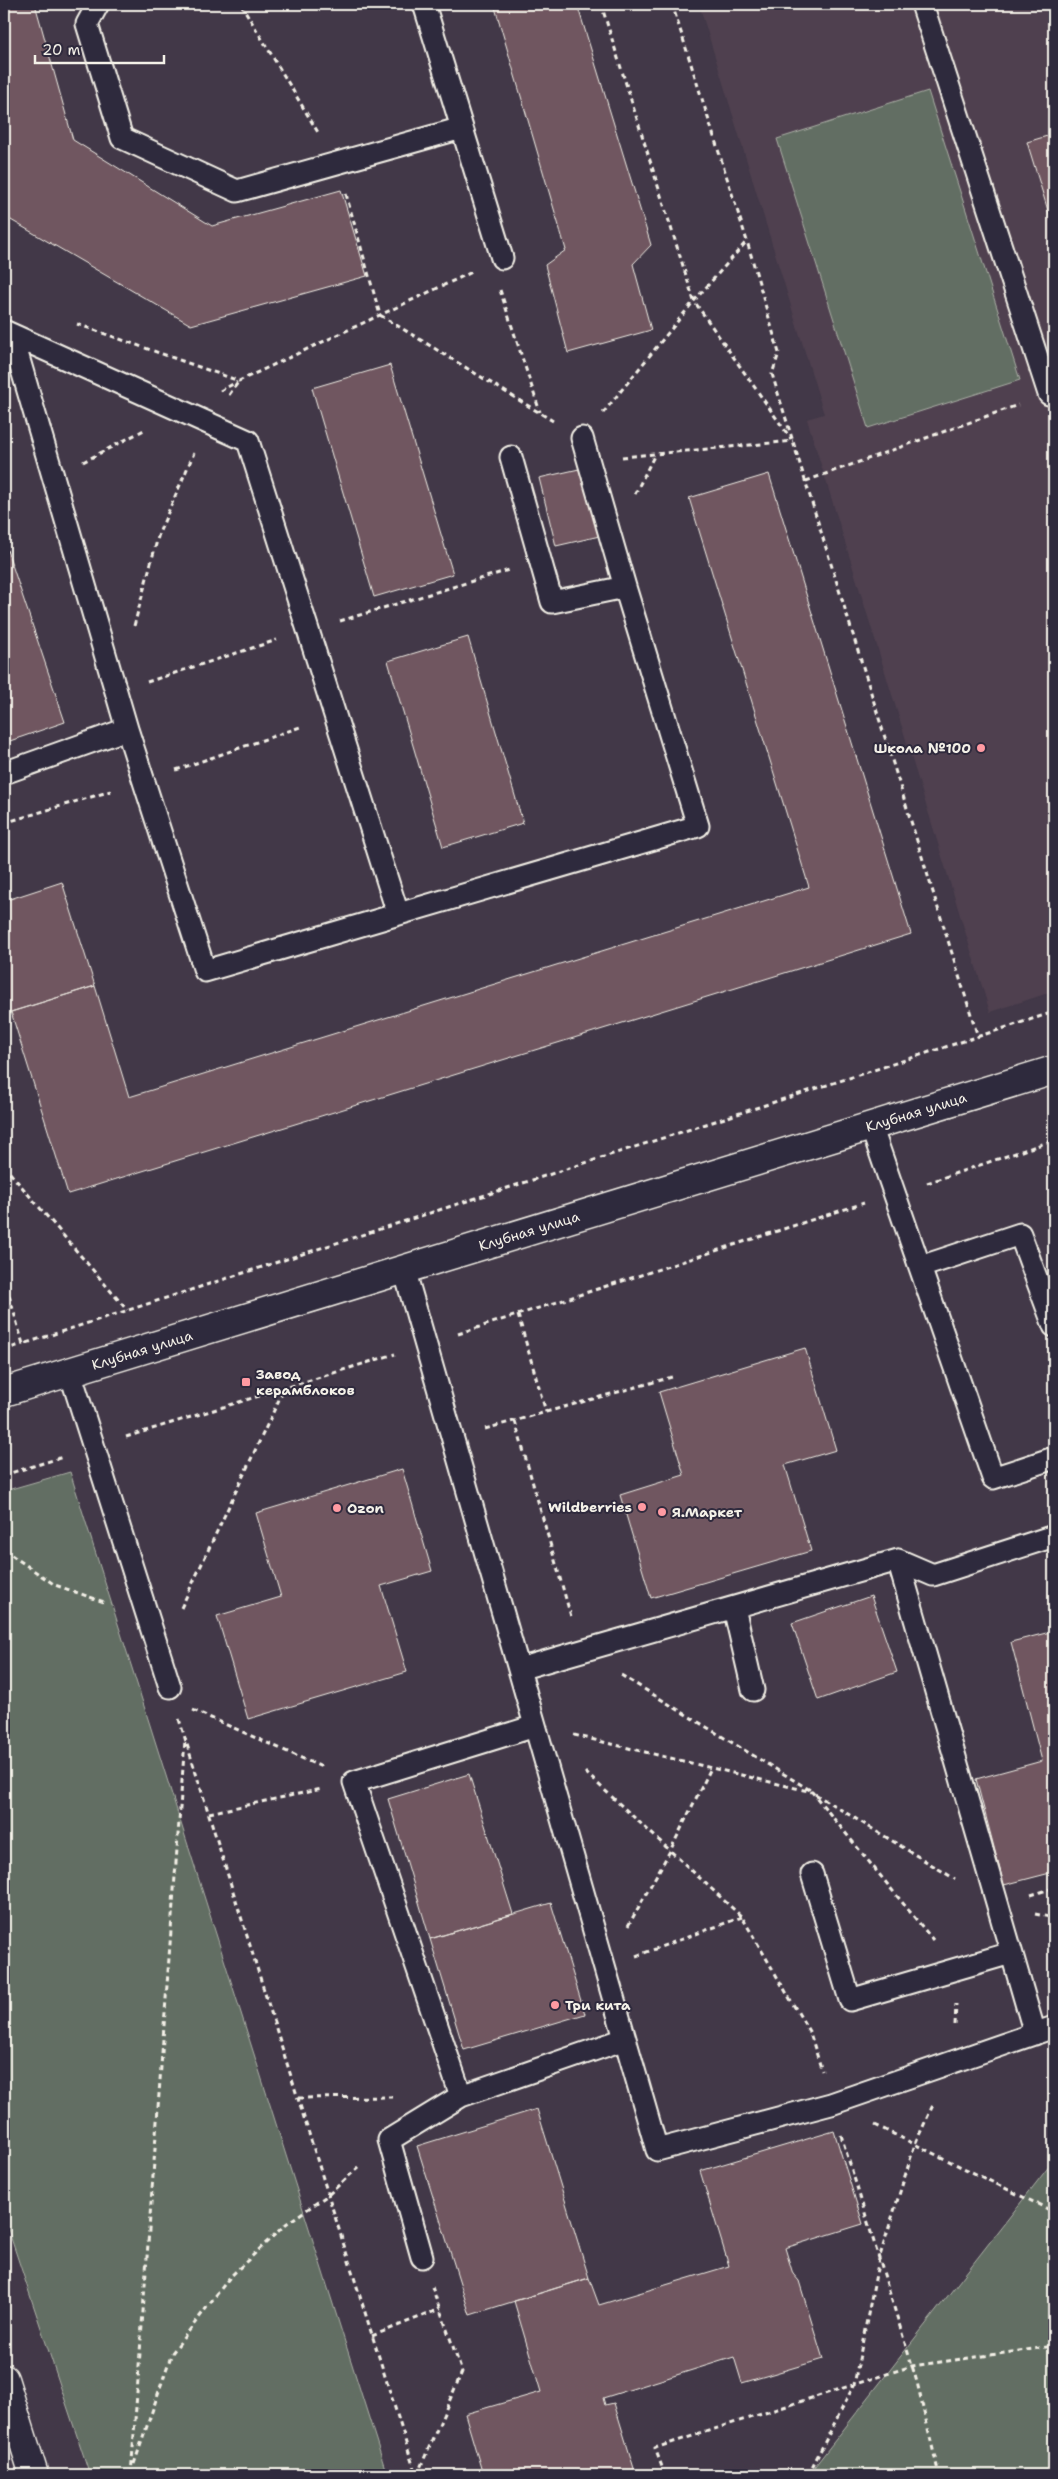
<svg xmlns="http://www.w3.org/2000/svg" width="1058" height="2479" font-family="'Shantell Sans',sans-serif">
<style>
.built{fill:#50414f}
.green{fill:#626e63;stroke:#abb0a6}
.building{fill:#6f5760;stroke:#f4f1e8}
.lines{fill:none;stroke-linecap:round;stroke-linejoin:round}
.lane-casing{stroke:#f4f1e8;stroke-width:25}
.secondary-casing{stroke:#f4f1e8;stroke-width:31}
.path{stroke:#f4f1e8;stroke-width:3;stroke-dasharray:5 4;stroke-linecap:butt}
.lane{stroke:#2f2a3d;stroke-width:21}
.secondary{stroke:#2f2a3d;stroke-width:28}
.poi-dot{fill:#ff9aa2;stroke:#2f2a3d;stroke-width:2}
.labels{text-anchor:middle;stroke-width:4;stroke-linejoin:round;paint-order:stroke}
.poi-label{font-size:14px;font-weight:bold;fill:#f4f1e8;stroke:#2f2a3d;text-anchor:start}
.street-label{font-size:14px;fill:#f4f1e8;stroke:#2f2a3d}
</style>
<rect width="100%" height="100%" fill="#423848"/>
<filter id="ink" filterUnits="userSpaceOnUse"><feTurbulence type="fractalNoise" baseFrequency=".02" numOctaves="2"/><feDisplacementMap in="SourceGraphic" scale="10" xChannelSelector="R" yChannelSelector="G"/><feConvolveMatrix kernelMatrix="1 2 1 2 8 2 1 2 1" color-interpolation-filters="sRGB"/></filter>
<g filter="url(#ink)">
<path class="built" d="M699 4H1054V991L990 1012 807 419 824 414Z"/>
<path class="green" d="M928 91 1020 380 868 428 777 139Z
M70 1472 387 2475H90L4 2217V1491Z
M1054 2160V2475H808Z"/>
<path class="building" d="M4 4H35L73 140 212 226 341 190 367 276 191 325 4 216Z
M494 4H577L651 245 633 264 651 330 568 353 545 265 566 250Z
M1054 134V230L1027 142Z
M390 365 453 574 374 597 312 388Z
M588 467 604 535 556 546 539 478Z
M769 474 911 934 68 1194 11 1012 95 986 129 1097 809 887 689 498Z
M4 541 65 722 4 743Z
M468 637 523 823 443 847 388 661Z
M62 882 95 986 4 1014V901Z
M805 1348 836 1450 785 1465 811 1551 651 1598 620 1495 684 1475 659 1392Z
M402 1469 432 1571 381 1586 407 1672 248 1719 217 1616 281 1597 256 1513Z
M871 1596 897 1672 818 1700 792 1623Z
M1054 1631V1872L1004 1885 976 1779 1042 1761 1011 1642Z
M469 1774 513 1914 430 1939 388 1799Z
M551 1903 585 2014 464 2050 430 1939Z
M537 2109 589 2278 470 2315 417 2146Z
M834 2131 863 2224 785 2248 793 2274 799 2281 823 2359 742 2383 734 2357 603 2398 605 2405 614 2403 636 2475H483L465 2414 541 2392 514 2301 589 2278 599 2305 729 2266 700 2171Z"/>
<g class="lines">
<g class="lane-casing">
<path id="lane" d="M98 4 87 24 122 138 237 191 462 128 424 4
M922 4 1049 394
M462 128 502 258
M4 331 248 441 398 914
M12 336 127 729
M582 438 625 587
M4 773 127 729 205 971 698 826 625 587 552 602 511 457
M871 1126 993 1478 1054 1458
M920 1267 1020 1234 1054 1326
M404 1269 657 2150 831 2104 1054 2027
M70 1372 170 1687
M898 1560 1035 2034
M734 1608 753 1690
M519 1669 898 1560 933 1575 1054 1536
M535 1726 354 1782 461 2096 625 2039
M812 1874 850 2000 1011 1953
M422 2257 389 2140 461 2096"/>
</g>
<g class="secondary-casing">
<path id="secondary" d="M4 1392 1054 1070
M4 2379 34 2475"/>
</g>
<path class="path" d="M241 4 319 134
M601 4 694 301 791 439
M672 4 747 241 779 353 772 374 978 1037
M346 194 380 315 553 421
M500 290 540 412
M77 324 239 381 472 272
M220 391 237 382
M229 395 239 381
M603 413 694 301 747 241
M622 457 793 441
M83 462 144 430
M806 481 1018 405
M635 494 655 454
M340 621 509 570
M134 626 159 533 194 453
M147 682 277 640
M176 770 303 726
M4 823 111 791
M4 1166 127 1310
M927 1183 1054 1140
M4 1278 23 1344 1054 1012
M518 1315 546 1412
M458 1334 864 1203
M4 1350 23 1344
M515 1421 572 1620
M485 1429 672 1377
M126 1437 395 1354
M4 1475 63 1457
M4 1550 55 1585 107 1603
M181 1608 284 1389
M621 1675 810 1790
M193 1710 324 1768
M179 1719 416 2475
M574 1735 812 1792 933 1940
M585 1772 742 1917 810 2033 822 2071
M815 1794 955 1879
M209 1813 322 1789
M1031 1895 1054 1888
M1035 1914 1054 1918
M628 1926 670 1851 711 1768
M636 1956 742 1917
M955 2025 956 2004
M298 2098 392 2097
M875 2125 1054 2212
M841 2135 917 2382 939 2475
M372 2336 440 2309
M134 2464 172 2353 230 2277 286 2224 328 2195 361 2165
M131 2475 185 1740
M417 2475 462 2372 432 2287
M665 2475 655 2448 912 2366 1054 2346
M808 2475 854 2385 879 2259 915 2144 933 2105"/>
<use href="#lane" class="lane"/>
<use href="#secondary" class="secondary"/>
</g>
</g>
<g class="poi-dot">
<circle cx="981" cy="748" r="5"/>
<rect x="241" y="1377" width="10" height="10" rx="2.5"/>
<circle cx="642" cy="1507" r="5"/>
<circle cx="337" cy="1508" r="5"/>
<circle cx="662" cy="1512" r="5"/>
<circle cx="555" cy="2005" r="5"/>
</g>
<g class="labels">
<g class="poi-label">
<text x="971" y="753" text-anchor="end">Школа №100</text>
<text x="256" y="1379">Завод<tspan x="256" dy="16">керамблоков</tspan></text>
<text x="632" y="1512" text-anchor="end">Wildberries</text>
<text x="347" y="1513">Ozon</text>
<text x="672" y="1517">Я.Маркет</text>
<text x="565" y="2010">Три кита</text>
</g>
<g class="street-label">
<text transform="translate(916 1112) rotate(-17)" y="5">Клубная улица</text>
<text transform="translate(529 1231) rotate(-17)" y="5">Клубная улица</text>
<text transform="translate(142 1350) rotate(-17)" y="5">Клубная улица</text>
</g>
</g>
<rect width="1058" height="2479" fill="none" stroke="#2f2a3d" stroke-width="20"/>
<rect x="10" y="10" width="1038" height="2459" fill="none" stroke="#f4f1e8" stroke-width="2" filter="url(#ink)"/>
<path d="M35 55v8h129v-8" fill="none" stroke="#f4f1e8" stroke-width="2.5"/>
<text x="42" y="55" font-size="15" fill="#f4f1e8" stroke="#2f2a3d" stroke-width="4" paint-order="stroke">20 m</text>
</svg>
